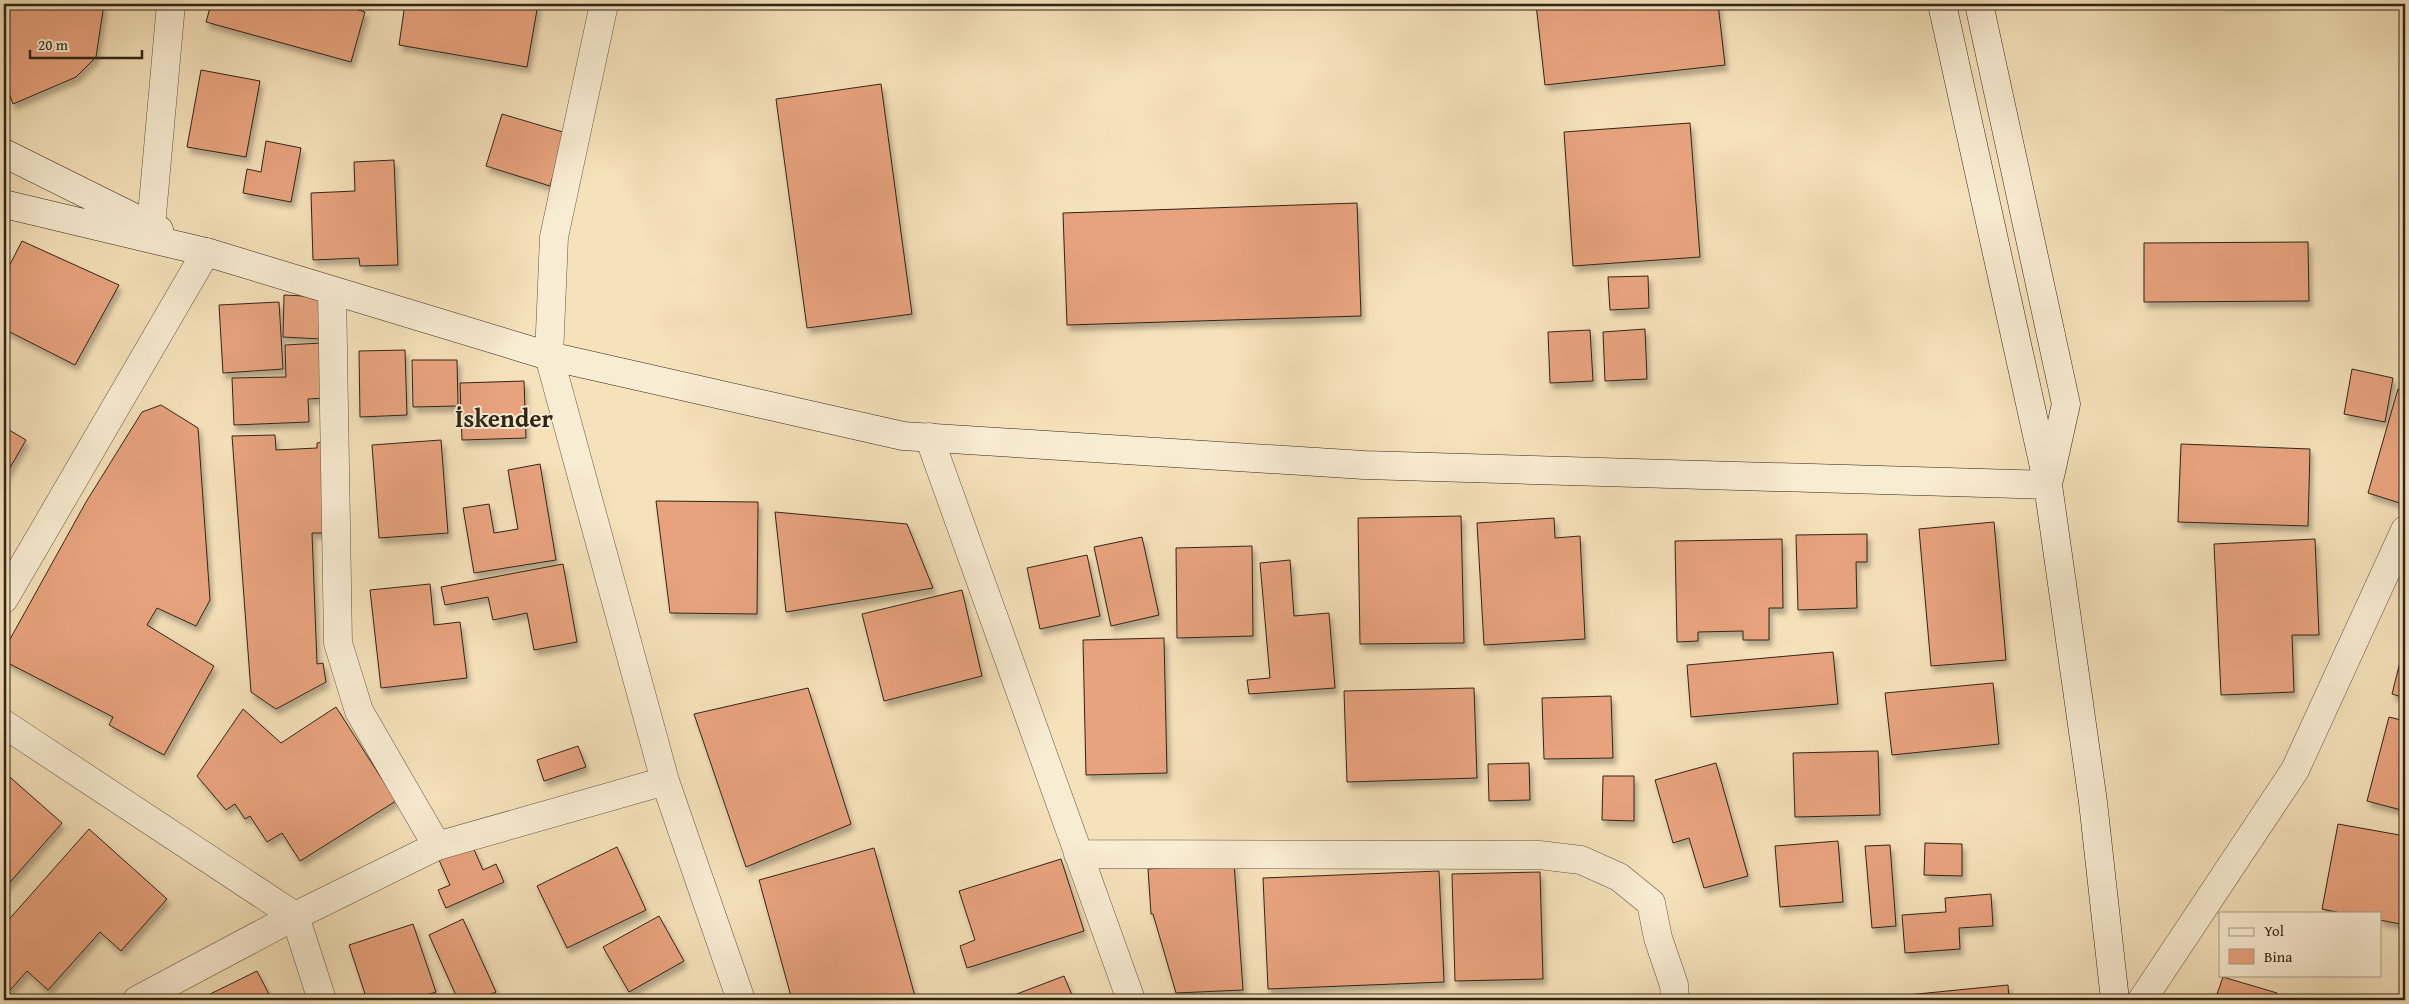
<svg xmlns="http://www.w3.org/2000/svg" width="2409" height="1004" font-family="'Gentium Book Plus',serif">
<style>
.building{fill:#e8a37e;stroke:#2f2517;filter:url(#shadow)}
.lines{fill:none;stroke-linecap:round;stroke-linejoin:round}
.minor-casing{stroke:#605440;stroke-width:29}
.secondary-casing{stroke:#2f2517;stroke-width:29}
.minor{stroke:#f8ecd2;stroke-width:28}
.secondary{stroke:#f8ecd2;stroke-width:28}
.labels{text-anchor:middle;stroke-width:4;stroke-linejoin:round;paint-order:stroke}
.district-label{font-size:25px;font-weight:bold;fill:#2f2517;stroke:#f8ecd2}
</style>
<defs>
<filter id="shadow"><feDropShadow dx="3" dy="5.5" stdDeviation="2.5" flood-color="#0004"/></filter>
</defs>
<rect width="100%" height="100%" fill="#f5e1ba"/>
<filter id="stains"><feTurbulence type="fractalNoise" baseFrequency=".004" numOctaves="4"/><feColorMatrix values="0 0 0 0 .2 0 0 0 0 .09 0 0 0 0 .02 0 0 0 .5 -.17"/></filter>
<radialGradient id="worn" r=".72"><stop offset=".6" stop-color="#630" stop-opacity="0"/><stop offset="1" stop-color="#630" stop-opacity=".3"/></radialGradient>
<path class="building" d="M4 4H104L96 57 76 77 13 104 4 79Z
M211 4H347L346 6 365 12 351 62 206 22Z
M405 4H538L527 67 399 45Z
M1536 4H1718L1725 65 1545 85Z
M2220 4H2278L2220 5Z
M201 70 260 81 246 157 187 147Z
M881 84 912 314 807 328 776 99Z
M502 114 566 133 550 186 486 166Z
M1690 123 1700 257 1573 266 1564 132Z
M266 141 301 148 291 202 243 193 247 169 261 172Z
M394 160 398 265 360 266 359 258 313 260 311 193 355 191 354 162Z
M1357 203 1361 316 1067 325 1063 213Z
M22 241 119 285 75 365 4 329V276Z
M2308 242 2309 301 2144 302V243Z
M1648 276 1649 308 1610 310 1608 277Z
M284 295 323 297 322 339 283 337Z
M279 302 283 369 223 373 219 305Z
M1645 329 1647 379 1605 381 1603 332Z
M1590 330 1593 381 1550 383 1548 332Z
M322 343 324 398 308 399 309 422 234 425 232 378 286 377 285 345Z
M405 350 407 415 360 417 359 351Z
M412 360H457L458 406 413 407Z
M2352 369 2393 378 2385 422 2344 414Z
M524 381 526 438 462 440 460 383Z
M2398 389 2405 391V496L2403 504 2368 493Z
M161 405 198 428 210 600 196 626 157 608 147 625 214 666 164 755 109 725 113 717 4 661V650L86 502 142 412Z
M4 427 26 440 4 478Z
M275 435 276 450 317 448V443L325 442 328 533H312L317 664 323 663 326 682 276 709 251 692 232 436Z
M441 440 448 533 379 538 372 445Z
M2181 444 2310 449 2308 526 2178 522Z
M540 464 556 560 474 573 463 508 489 504 494 533 518 529 508 470Z
M656 501 758 502 757 614 670 613Z
M775 512 907 524 933 588 786 612Z
M1461 516 1464 643 1360 644 1358 518Z
M1554 518 1555 538 1580 536 1585 639 1484 645 1477 523Z
M1994 522 2006 660 1931 666 1919 529Z
M1867 534V562H1856L1857 608 1798 610 1796 535Z
M1142 537 1159 615 1111 626 1094 547Z
M1782 539 1783 608H1769V640H1743V631L1698 632V641L1677 642 1675 541Z
M2315 539 2319 635H2292L2294 692 2221 695 2214 544Z
M1252 546 1253 636 1177 638 1176 548Z
M1087 555 1100 616 1040 629 1027 568Z
M1290 560 1294 616 1329 613 1335 688 1249 694 1247 680 1270 678 1260 563Z
M563 564 577 642 534 650 527 613 493 620 488 597 445 605 441 587Z
M430 584 434 625 460 622 467 678 381 688 370 590Z
M962 590 982 676 884 701 862 614Z
M1164 638 1167 773 1086 775 1083 640Z
M2405 642V698L2392 694Z
M1833 652 1838 704 1691 717 1687 665Z
M1993 683 1999 744 1892 755 1885 693Z
M808 688 851 824 746 867 694 714Z
M1474 688 1477 778 1347 782 1344 691Z
M1611 696 1613 758 1544 759 1542 698Z
M336 707 396 801 300 861 282 833 267 842 250 816 245 819 235 804 226 810 197 776 243 709 281 743Z
M2389 717 2405 721V811L2367 801Z
M578 746 586 767 544 781 537 760Z
M1878 751 1880 815 1795 817 1793 753Z
M1529 763 1530 800 1489 801 1488 764Z
M1716 763 1748 876 1704 888 1689 838 1673 843 1655 780Z
M4 772 62 823 4 889Z
M1603 776H1634V821L1602 820Z
M2338 824 2405 836V925L2380 920V913H2341L2322 909Z
M89 829 167 899 121 951 100 932 48 990 27 971 4 997V925Z
M1838 841 1843 902 1780 907 1775 846Z
M1925 843 1962 844V876L1924 875Z
M472 845 483 870 496 864 504 882 446 908 438 890 450 885 439 860Z
M1890 845 1896 926 1872 928 1865 846Z
M617 847 646 910 567 948 537 886Z
M874 848 916 1000H792L759 880Z
M1061 859 1084 931 967 968 960 946 975 940 959 891Z
M1234 863 1243 990 1176 993 1153 914H1151L1148 869Z
M1439 871 1444 982 1268 989 1263 878Z
M1540 872 1543 979 1455 981 1452 874Z
M1991 894 1993 926 1959 928 1960 949 1905 953 1902 915 1946 912 1945 898Z
M659 916 684 961 629 992 603 947Z
M463 919 496 992 477 1000H458L429 935Z
M413 924 436 992 411 1000H367L349 945Z
M257 971 272 1000H198Z
M1064 976 1074 1000H1001Z
M2223 977 2277 993 2275 1000H2215Z
M2008 985 2009 1000H1897V996Z"/>
<g class="lines">
<g class="minor-casing">
<path id="minor" d="M604 4 554 237 549 356 665 781 741 1000
M151 226 171 4
M332 291 338 643 359 711 437 846
M929 437 1131 1000
M4 599 206 252
M4 724 295 916 322 1000
M1078 854 1539 855 1581 860 1619 877 1651 903 1658 938 1674 985 1675 1000
M137 1000 295 916 437 846 665 781
M2142 1000 2295 770 2405 530"/>
</g>
<g class="secondary-casing">
<path id="secondary" d="M1942 4 2048 485 2093 802 2115 1000
M1979 4 2066 404 2050 476
M4 153 159 230
M4 204 206 252 549 356 903 436 1364 465 2048 485"/>
</g>
<use href="#minor" class="minor"/>
<use href="#secondary" class="secondary"/>
</g>
<g class="labels">
<g class="district-label">
<text x="504" y="427">İskender</text>
</g>
</g>
<rect width="2409" height="1004" fill="none" stroke="#f5e1ba" stroke-width="20"/>
<rect x="5" y="5" width="2399" height="994" fill="none" stroke="#2f2517" stroke-width="2.5"/>
<rect x="10" y="10" width="2389" height="984" fill="none" stroke="#2f2517"/>
<rect x="2219" y="912" width="162" height="65" fill="#f8ecd2" stroke="#a89c87"/>
<rect x="2229" y="928" width="25" height="8" fill="#f8ecd2" stroke="#a89c87"/>
<text x="2264" y="936" font-size="15" fill="#2f2517">Yol</text>
<rect x="2229" y="949" width="25" height="15" fill="#e8a37e" stroke="#a89c87"/>
<text x="2264" y="962" font-size="15" fill="#2f2517">Bina</text>
<path d="M30 50v8h112v-8" fill="none" stroke="#2f2517" stroke-width="2.5"/>
<text x="38" y="50" font-size="15" fill="#2f2517" stroke="#f8ecd2" stroke-width="4" paint-order="stroke">20 m</text>
<rect width="100%" height="100%" filter="url(#stains)"/>
<rect width="100%" height="100%" fill="url(#worn)"/>
</svg>
